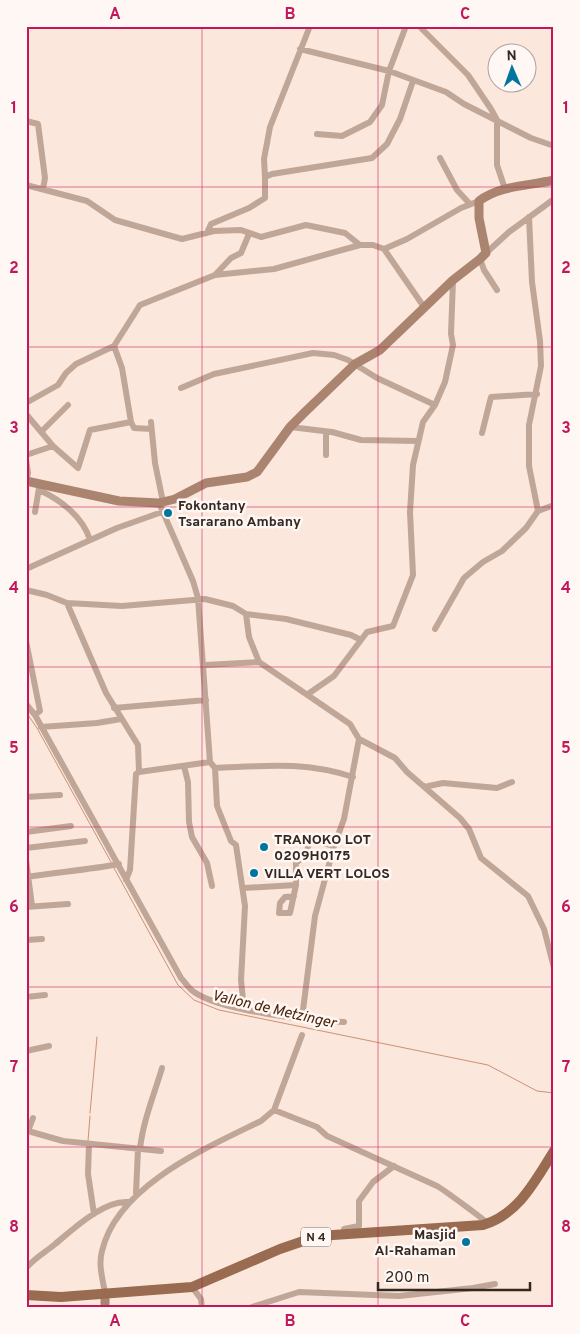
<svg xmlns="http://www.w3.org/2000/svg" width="580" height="1334" font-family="Overpass,sans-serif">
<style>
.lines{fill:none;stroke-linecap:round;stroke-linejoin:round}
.stream{stroke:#cb9271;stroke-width:1}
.street{stroke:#c0a697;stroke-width:6}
.secondary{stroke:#aa846e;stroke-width:9}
.primary{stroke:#996b50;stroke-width:10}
.grid{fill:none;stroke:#c2185b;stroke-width:1;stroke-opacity:0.55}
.poi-dot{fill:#00769f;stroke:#fef7f4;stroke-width:2}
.labels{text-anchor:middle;stroke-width:5;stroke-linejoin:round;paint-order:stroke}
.shield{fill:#fef7f4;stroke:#716660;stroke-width:1}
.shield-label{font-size:12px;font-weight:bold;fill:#342821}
.poi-label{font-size:14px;font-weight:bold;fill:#342821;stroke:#fef7f4;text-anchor:start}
.water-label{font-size:15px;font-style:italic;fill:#492309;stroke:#fef7f4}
.neatline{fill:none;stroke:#c2185b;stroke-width:2}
.grid-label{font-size:16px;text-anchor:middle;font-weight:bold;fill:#c2185b}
</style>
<rect width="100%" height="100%" fill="#fbe7dc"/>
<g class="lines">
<path class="stream" d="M26 712 37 728 111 862
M114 868 178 985 194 1000 219 1010 488 1065 537 1091 554 1093
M90 1113 97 1037
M88 1141 90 1116"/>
<path class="street" d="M419 26 468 75 491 109 497 120V165L505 189
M300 49 389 71 446 92 464 104 531 138 554 146
M26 121 38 124 45 178 43 189
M317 134 342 136 370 122 382 105 389 71 406 26
M440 158 457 190 470 204
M265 177 264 159 270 127 310 26
M26 185 87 201 115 220 182 239 214 231 241 230 261 237 306 225 345 233 360 245
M529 217 532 282 540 341 541 366 529 425V466L538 511
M207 233 211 224 249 208 265 198V177L272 174 372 158 387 144 400 119 413 81
M384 249 407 239 461 208 479 201
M486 253 509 232 554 199
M480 259 484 270 497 290
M215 275 231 258 241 253 249 234
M114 346 122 368 131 422 134 428 151 429
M181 388 214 374 313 353 334 355 348 360 377 378 435 405
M26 403 58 385 66 373 76 364 114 346 140 305 215 275 274 269 360 245H373L384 249 424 307
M26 414 53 446 78 468 90 430 131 422
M151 422 155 463 163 502
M290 427 332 432 361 440 418 441
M42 431 68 405
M482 433 491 397 537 394
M26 455 53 446
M326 455V433
M26 460 28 473 26 482
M39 490C61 500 83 517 90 540
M159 503 193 581 198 598 210 762 215 768 217 806 231 841 236 845 245 906 241 980 244 1009
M35 512 39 488
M26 569 117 528 162 512
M26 590 47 595 67 603 106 693 138 745 139 772 136 774 130 870 126 880
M67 603 122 606 205 599 233 606 246 614 286 619 351 635 361 640
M246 614 249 637 259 662
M435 629 464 578 483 562 502 551 526 528 538 511 554 505
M26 641 40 711 35 715
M205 665 259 662 350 724 359 739 344 819 334 846 315 916 302 1018
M308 694 334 676 367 632 393 626 413 575 410 512 413 465 423 422 435 405 445 382 453 345 451 334 453 280
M26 704 35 715 181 978C185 982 189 989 194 992 221 1011 310 1021 344 1022
M114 708 206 700
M41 727 97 723 121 719
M359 739 395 758 407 772 460 818 469 829 481 858 528 896 544 929 554 968
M184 766 188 782 189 822 192 837 207 863 212 886
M215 768C265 766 303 761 353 777
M139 772 210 762
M424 787 443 783 497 788 512 782
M26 797 60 795
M26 832 71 826
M26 848 85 841
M26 860 32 906
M26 877C57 872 88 870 119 864
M244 888 296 885
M294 896 285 897 280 903 279 913H290L296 885V863L306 855 310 839 334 846
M26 907 68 904
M26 940 42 939
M26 997 45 995
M26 1051 49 1046
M274 1110 302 1035
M33 1118 28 1131 63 1141 161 1151
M89 1144 88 1174 94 1214
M140 1149C143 1121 154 1095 162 1068
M136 1193 138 1149
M344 1233V1229L359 1226V1201L373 1182 394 1166
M26 1268C35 1258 44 1253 54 1245 71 1231 103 1200 128 1202
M192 1287 201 1299 202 1308
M105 1293C103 1280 98 1265 102 1251 117 1186 206 1148 261 1121L274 1110 317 1127 327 1136 437 1186C444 1190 485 1220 487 1223
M249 1308 299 1292 399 1296 473 1288 495 1284"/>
<path class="secondary" d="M26 481 119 501 159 503 175 499 206 483 247 477 257 472 290 427 305 412 355 364 380 350 453 280 480 259 486 253 479 218V201C500 185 529 186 554 180
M105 1308V1293"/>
<path class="primary" d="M26 1295 61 1297 192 1287 280 1249 318 1236 483 1225C519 1214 535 1181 554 1151"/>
</g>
<path class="grid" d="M202 26V1308M378 26V1308M26 187H554M26 347H554M26 507H554M26 667H554M26 827H554M26 987H554M26 1147H554"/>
<g class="poi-dot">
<circle cx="168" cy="513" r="5"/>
<circle cx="264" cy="847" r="5"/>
<circle cx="254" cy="873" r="5"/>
<circle cx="466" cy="1242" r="5"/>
</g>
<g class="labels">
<rect class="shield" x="301" y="1227.5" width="30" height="19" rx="4"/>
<g class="shield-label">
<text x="316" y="1241">N 4</text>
</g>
<g class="poi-label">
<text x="178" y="510">Fokontany<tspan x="178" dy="16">Tsararano Ambany</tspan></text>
<text x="274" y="844">TRANOKO LOT<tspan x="274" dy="16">0209H0175</tspan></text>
<text x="264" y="878">VILLA VERT LOLOS</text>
<text x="456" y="1239" text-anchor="end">Masjid<tspan x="456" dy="16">Al-Rahaman</tspan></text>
</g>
<g class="water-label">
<text transform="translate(274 1009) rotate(13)" y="5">Vallon de Metzinger</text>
</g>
</g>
<rect width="580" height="1334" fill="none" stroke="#fef7f4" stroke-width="55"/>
<g transform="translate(512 68) rotate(358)"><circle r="24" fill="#fef7f4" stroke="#ada4a0"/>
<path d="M0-4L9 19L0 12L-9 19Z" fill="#00769f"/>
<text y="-8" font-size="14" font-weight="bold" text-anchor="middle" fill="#342821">N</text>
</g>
<path d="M378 1282v8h152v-8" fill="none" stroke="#342821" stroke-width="2.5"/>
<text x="385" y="1282" font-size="15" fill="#342821" stroke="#fef7f4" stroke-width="4" paint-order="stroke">200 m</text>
<rect x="28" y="28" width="524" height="1278" class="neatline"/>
<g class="grid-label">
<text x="115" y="19">A</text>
<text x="290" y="19">B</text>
<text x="465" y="19">C</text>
<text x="14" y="113">1</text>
<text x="566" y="113">1</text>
<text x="14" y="273">2</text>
<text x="566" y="273">2</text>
<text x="14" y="433">3</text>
<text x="566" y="433">3</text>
<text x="14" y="593">4</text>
<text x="566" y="593">4</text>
<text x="14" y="753">5</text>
<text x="566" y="753">5</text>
<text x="14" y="912">6</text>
<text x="566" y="912">6</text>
<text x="14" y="1072">7</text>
<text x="566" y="1072">7</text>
<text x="14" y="1232">8</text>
<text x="566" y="1232">8</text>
<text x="115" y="1326">A</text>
<text x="290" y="1326">B</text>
<text x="465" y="1326">C</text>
</g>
</svg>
